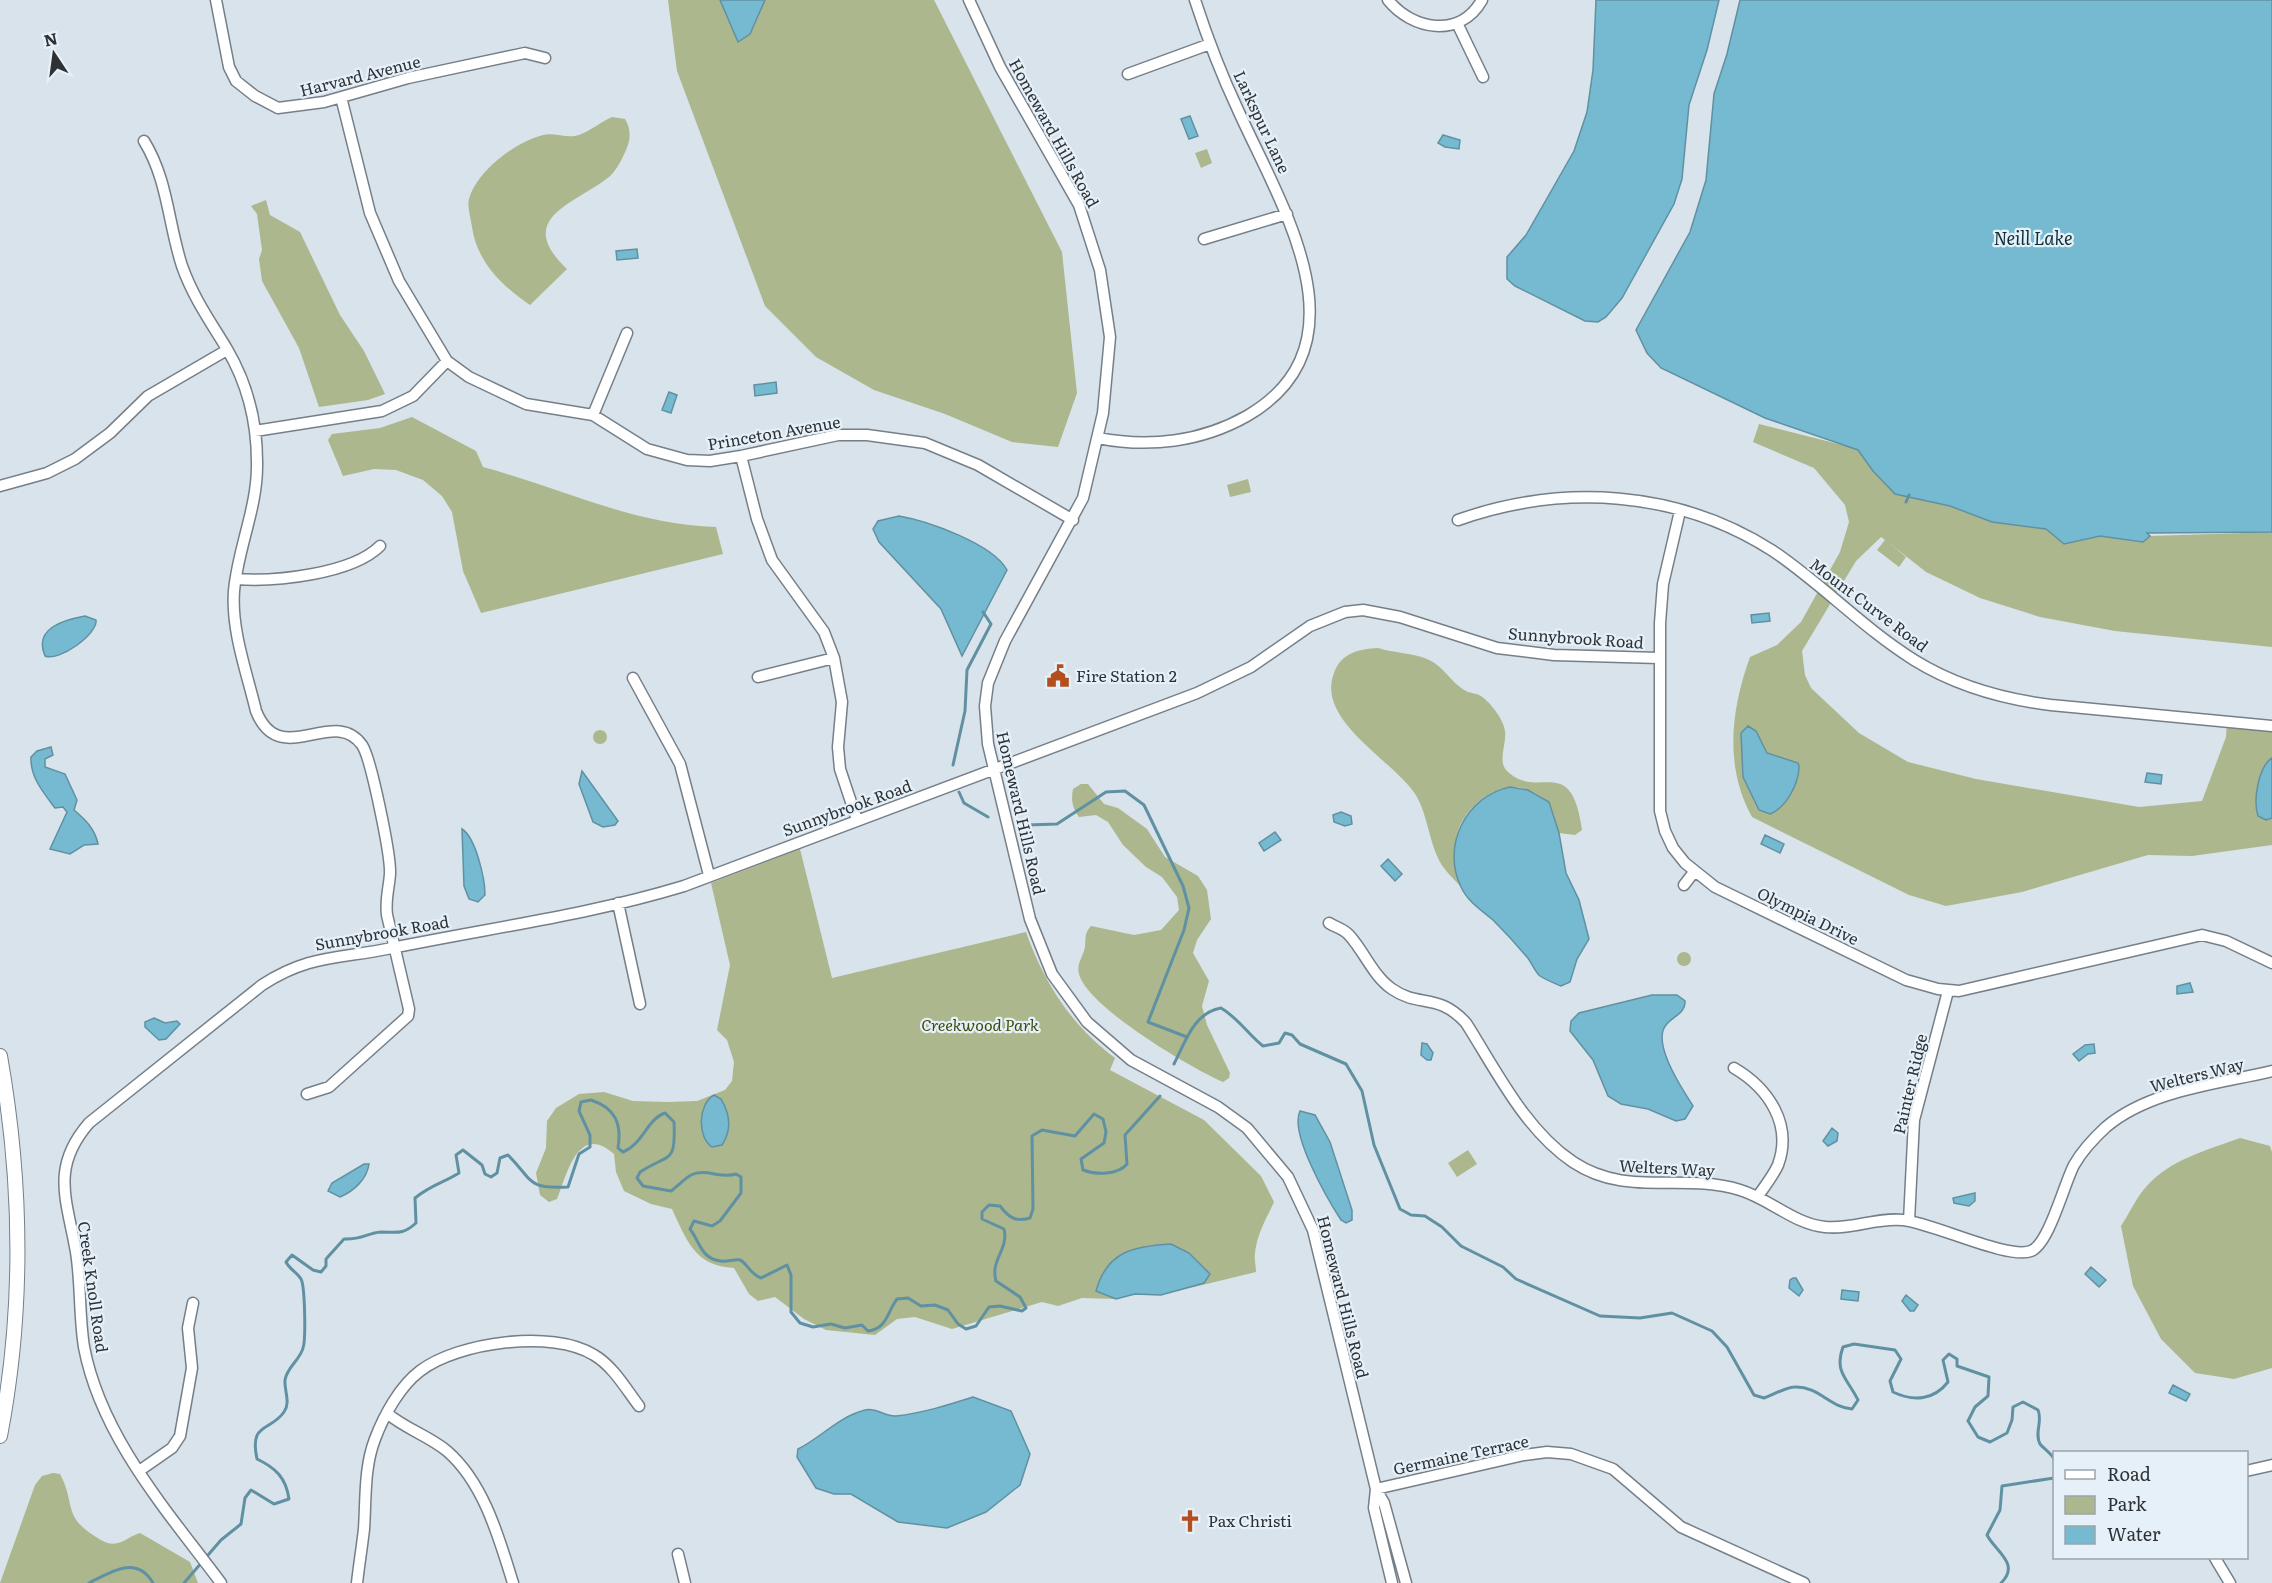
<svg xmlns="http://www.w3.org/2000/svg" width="2272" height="1583" font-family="Literata,serif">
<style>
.green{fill:#acb78d;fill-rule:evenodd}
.water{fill:#75bad1;stroke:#6091a2;stroke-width:1.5}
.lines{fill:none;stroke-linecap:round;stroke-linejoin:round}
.stream{stroke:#6091a2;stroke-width:3}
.minor-casing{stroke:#767f87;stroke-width:13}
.major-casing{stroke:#767f87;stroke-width:16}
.minor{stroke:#fff;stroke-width:10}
.major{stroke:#fff;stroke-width:14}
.labels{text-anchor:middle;stroke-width:4.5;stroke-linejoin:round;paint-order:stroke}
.street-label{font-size:16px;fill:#2e3235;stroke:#e6f0f8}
.poi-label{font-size:16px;fill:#2e3235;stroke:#e6f0f8;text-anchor:start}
.park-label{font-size:16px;font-style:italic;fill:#3f4a0a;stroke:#e6f0f8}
.water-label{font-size:18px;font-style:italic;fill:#0c2f39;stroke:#e6f0f8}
</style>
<rect width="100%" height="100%" fill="#d9e3eb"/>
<path class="green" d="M668 0H934L1062 252 1077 393 1058 447 1012 442 945 414 874 390 816 357 765 306 677 71Z
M1740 0H2272V647L2115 631 2040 617 1980 598 1926 572 1888 542 1906 557 1899 567 1877 550 1885 540 1881 537 1856 561 1802 651 1805 675 1811 688 1859 733 1908 762 1976 779 2139 807 2202 801 2226 737 2227 722 2272 726V845L2192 856 2148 855 2022 892 1946 906 1909 895 1752 817C1724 766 1731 710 1750 657L1777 645 1801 622 1840 552 1849 522 1845 505 1814 468 1753 442 1759 424 1854 448 1765 418 1661 368 1647 353 1636 330 1690 232 1706 180 1714 94 1727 54ZM1928 503 2145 533H2245L2150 536 2143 542 2100 536 2064 544 2046 529 1992 522 1950 506Z
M612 117 625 119C631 129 631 139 626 150 622 159 617 170 609 177 575 204 513 218 567 269L530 305C502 286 477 262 472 227 471 219 467 207 469 199 477 171 515 142 543 135 555 132 567 139 579 135 590 131 601 122 612 117Z
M1207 149 1212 163 1201 168 1195 153Z
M266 200 270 215 300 232 340 315 364 351 385 394 368 400 319 407 299 348 262 281 259 259 262 250 257 214 251 206Z
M412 417 476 451 483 467C560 488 635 525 716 527L723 554 481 613 463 571 452 512 442 496 423 480 396 470 374 469 343 476 328 440 332 434 380 428Z
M1248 479 1251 492 1230 497 1227 485Z
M1378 648C1394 653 1413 653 1427 659 1444 666 1450 682 1466 691 1469 693 1475 693 1479 695 1489 700 1504 720 1505 731 1507 744 1497 761 1507 771 1539 802 1571 751 1582 830L1575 835 1559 833 1549 802C1538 794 1525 786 1510 787 1486 790 1462 812 1457 835 1453 853 1457 869 1461 887 1453 878 1442 868 1438 858 1429 839 1427 815 1417 797 1397 762 1315 722 1334 673 1341 653 1359 649 1378 648Z
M593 737a7 7 0 1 1 14 0a7 7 0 1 1-14 0Z
M1081 784H1088L1104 804 1118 808 1147 829 1165 857 1198 876 1207 890 1211 919 1197 940 1193 953 1209 981 1202 1006 1207 1025 1230 1073 1229 1078 1223 1082C1189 1067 1093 1010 1080 977 1075 964 1083 958 1085 947 1086 937 1084 934 1091 926L1134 935 1161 930 1179 910 1177 897 1162 877 1146 867 1123 845 1108 822 1096 815 1079 817C1072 807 1071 800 1073 789Z
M800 849 832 978 1026 932C1044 983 1071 1025 1115 1058L1110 1070 1204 1120 1261 1176 1274 1202C1266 1219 1257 1234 1255 1253 1254 1259 1256 1266 1256 1272L1161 1295 1135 1294 1116 1299 1082 1298 1058 1306 1042 1302 952 1329 915 1317 897 1319 875 1335 826 1330 804 1319 775 1297 758 1301 749 1294 734 1268C695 1266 687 1241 672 1209L651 1204 624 1191 616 1172 614 1154C578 1122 567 1174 557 1199L549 1202 540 1195 536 1173 546 1148 547 1121 556 1108 579 1094 604 1092 633 1101 667 1102 697 1101 725 1090 732 1081 734 1062 727 1040 717 1030 730 965 711 883Z
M1677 959a7 7 0 1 1 14 0a7 7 0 1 1-14 0Z
M2240 1138 2270 1146 2272 1152V1368L2234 1379 2195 1373 2161 1339 2133 1286 2121 1226C2129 1214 2136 1198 2146 1187 2169 1160 2207 1150 2240 1138Z
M1468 1150 1477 1164 1457 1177 1448 1163Z
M53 1473 60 1474C76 1504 62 1516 96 1537 104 1542 109 1545 118 1543 126 1541 132 1535 140 1533L190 1562 198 1583H0L35 1485 42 1476Z"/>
<path class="water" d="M720 0H765L750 34 738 42Z
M1596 0H1719L1707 50 1689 105 1682 179 1674 204 1622 298 1606 317 1598 322 1585 321 1515 286 1507 279V257L1526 235 1574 151 1587 112 1593 70Z
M1740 0H2272V532L2147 533 2150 536 2143 542 2100 536 2064 544 2046 529 1992 522 1950 506 1895 494 1873 471 1858 450 1765 418 1661 368 1647 353 1636 330 1690 232 1706 180 1714 94 1727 54Z
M1190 116 1198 136 1189 139 1181 119Z
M1443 135 1460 140 1459 149 1445 147 1438 143Z
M637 249 638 258 617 260 616 251Z
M776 382 777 393 755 396 754 385Z
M669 392 677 395 671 413 662 410Z
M899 516C928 521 993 544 1007 570L962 656 941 609 879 542 873 529 878 521Z
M1769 613 1770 621 1752 623 1751 615Z
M85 616 96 620C98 634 59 662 45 656 33 628 64 620 85 616Z
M1748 726 1756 731 1767 753 1798 763 1799 766C1799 783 1787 807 1770 814L1759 810 1743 777 1741 733Z
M51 747 53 755 45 759V767L65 774 77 800 74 810C85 819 95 829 98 844L84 845 70 854 50 849 67 812 63 807 55 808C43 792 30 777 31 757L37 751Z
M2272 758V818L2266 820 2258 816C2253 801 2258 767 2272 758Z
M582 771 618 821 615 825 603 827 593 822 579 784Z
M2147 773 2162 775 2161 784 2145 782Z
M1510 787 1528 790 1549 802 1559 833 1566 873 1579 900 1589 939 1577 959 1570 982 1561 986C1554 983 1546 980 1540 976 1535 972 1532 963 1527 957 1516 944 1505 932 1493 920 1481 910 1468 902 1461 887 1441 846 1466 796 1510 787Z
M1341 812 1351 816 1352 824 1345 826 1334 822 1333 815Z
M462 829C476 838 485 879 485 895L478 902 469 899 464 886Z
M1275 832 1281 840 1264 851 1259 843Z
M1765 835 1784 844 1780 853 1761 844Z
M1388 859 1402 874 1395 881 1381 866Z
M2190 983 2193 992 2177 994V986Z
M1652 995H1677L1685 1001C1686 1013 1672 1017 1666 1025 1651 1043 1683 1090 1693 1106L1685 1119 1676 1121 1648 1109 1621 1104 1608 1096 1593 1060 1570 1031 1571 1021 1579 1013Z
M154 1018 165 1023 177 1021 180 1024 166 1039 159 1040 145 1027V1022Z
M1422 1043 1427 1044 1433 1053 1431 1060H1427L1421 1055Z
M2094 1044 2095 1053 2088 1054 2079 1061 2073 1054 2085 1045Z
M714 1095 721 1099C730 1114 732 1130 722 1145L712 1147C697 1137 698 1104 714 1095Z
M1300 1111 1315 1115 1330 1142 1352 1210V1220L1346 1223 1341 1220C1328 1200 1289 1133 1300 1111Z
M1832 1128 1838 1133 1837 1141 1828 1146 1823 1141Z
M364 1164H369C367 1179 354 1191 340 1197L328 1191 332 1183Z
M1975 1193V1201L1969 1206 1954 1203 1953 1198Z
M1171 1244 1189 1253 1210 1274 1204 1283 1161 1295 1135 1294 1116 1299 1096 1291C1107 1251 1134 1246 1171 1244Z
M2091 1267 2106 1280 2099 1287 2085 1274Z
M1793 1278H1796L1803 1290 1799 1296 1789 1288 1790 1280Z
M1842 1290 1859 1292 1858 1301 1841 1299Z
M1906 1295 1918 1305 1914 1311H1910L1902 1301Z
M2173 1385 2190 1394 2186 1401 2169 1393Z
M973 1397 1011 1411 1030 1454 1020 1485 986 1512 947 1528 898 1522 851 1494H834L816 1488 797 1457 798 1449C822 1437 838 1417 865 1410 875 1407 886 1417 896 1416 923 1413 948 1405 973 1397Z"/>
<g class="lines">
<path class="stream" d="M1906 502 1909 495
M953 765 965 711 967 670 991 624 983 612
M959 792 964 803 988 817
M1027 825 1057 824 1106 792 1125 791 1144 805 1183 886 1189 908 1184 930 1148 1022 1187 1037
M1174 1064C1186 1040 1194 1013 1221 1008 1238 1018 1248 1034 1263 1046L1279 1043 1285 1033 1292 1035 1300 1044 1346 1064 1362 1091 1374 1145 1400 1209 1411 1215 1425 1216 1442 1227 1461 1246 1503 1267 1516 1279 1600 1316 1640 1318 1672 1313 1712 1331 1727 1347 1754 1395 1764 1398C1773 1395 1786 1387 1795 1387 1818 1386 1831 1408 1852 1409L1858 1400C1847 1378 1834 1372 1843 1347L1854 1344 1895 1350 1901 1359 1890 1381 1893 1392C1914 1402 1934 1400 1948 1382L1943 1360 1949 1354 1957 1359V1366L1989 1377 1988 1396 1975 1407 1968 1421 1978 1437 1990 1442 2007 1433 2012 1420 2013 1407 2023 1402 2038 1410C2043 1421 2034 1433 2040 1444 2044 1449 2051 1453 2054 1459
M89 1583C112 1571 137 1555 153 1583
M184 1583 221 1540 241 1524 245 1498 251 1490 274 1504 289 1499C286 1478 276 1468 257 1459 249 1422 270 1432 284 1412 291 1402 284 1391 285 1380 287 1367 300 1360 303 1348 306 1340 305 1286 301 1279 297 1272 290 1270 286 1262L292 1255 313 1270 321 1272 326 1266V1259L344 1239C362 1240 367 1233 381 1232 397 1232 403 1235 416 1223L415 1198C431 1185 443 1183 459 1173L456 1155 463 1150 482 1165 485 1174 491 1177 497 1173 500 1158 508 1155C534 1181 526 1189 568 1187L579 1154 590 1147V1135L579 1111 581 1102 591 1100C615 1108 622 1123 618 1148L623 1152C643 1144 647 1119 665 1113L674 1122C676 1165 669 1153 640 1172L637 1178 643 1186 671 1191C678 1186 684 1179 691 1175 705 1168 721 1179 736 1174L741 1177V1193L720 1221 712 1226 694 1221 690 1229C700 1242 701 1259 721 1261 726 1262 735 1259 740 1260 746 1262 750 1274 761 1278L787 1265 791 1275V1312L800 1323 813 1327 831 1324 845 1328 862 1325 868 1331C887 1329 887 1312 897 1299L908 1298 921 1306 935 1305 948 1310 958 1324 966 1329 976 1326 989 1307 1000 1306 1022 1311 1026 1308 1020 1297 996 1281C990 1259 1009 1250 1004 1229L982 1219V1212L989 1205 1000 1206C1009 1218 1016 1222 1030 1218L1033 1209 1032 1136 1042 1130 1075 1136 1094 1114 1103 1119 1106 1132 1104 1143 1081 1159 1083 1170C1096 1175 1118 1175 1127 1164L1125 1135 1160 1096
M2001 1583C2021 1564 1995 1551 1987 1535L2000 1510 2002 1486 2054 1478"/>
<g class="minor-casing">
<path id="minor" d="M216 0 229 67 236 81 255 96 278 108 324 102 408 78 525 53 545 58
M969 0 1000 67 1079 205 1100 270 1110 337 1103 413 1083 498 1005 641 988 683 985 706 988 744 1030 919 1052 974 1087 1022 1131 1060 1218 1107 1247 1128 1288 1177 1313 1230 1376 1489 1524 1455 1547 1452 1571 1454 1613 1469 1681 1527 1804 1583
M1388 0C1412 30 1460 39 1482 0
M1457 23 1483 77
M1128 74 1210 44
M341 97 370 213 399 281 447 361 469 377 526 404 593 415 647 449 687 460 710 461 741 456 838 435H867L925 443 978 465 1073 520
M144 141C168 180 168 223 182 266 193 297 210 321 227 349 247 383 257 423 257 462 258 507 238 547 234 591 231 630 247 673 256 711 280 771 334 705 362 745 371 758 391 856 390 874 389 888 385 900 387 915L409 1009 408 1016 329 1087 307 1094
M1204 239 1287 214
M593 415 627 333
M255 431 382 411 413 396 447 361
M1098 438C1149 448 1201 442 1247 416 1371 344 1280 204 1238 110 1221 74 1207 37 1195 0
M741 456 757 519 772 560 824 632 834 658 842 702 838 747 840 769 857 820
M0 486 47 473 75 459 110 433 148 396 227 350
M1680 511 1663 584 1660 623V811L1665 831 1673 848 1685 863 1715 887 1906 980 1938 989 1959 991 2202 935 2226 941 2272 963
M1458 520C1563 483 1678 490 1773 551 1822 584 1863 628 1914 660 1956 686 2002 699 2051 705L2272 726
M236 579C275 582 352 574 380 546
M758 677 834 658
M633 678 680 764 709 875
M1684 885 1694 872
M618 903 640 1004
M1329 923C1335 927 1344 929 1349 935 1364 951 1373 976 1392 989 1419 1008 1438 992 1466 1023 1496 1070 1525 1130 1573 1162 1627 1198 1682 1172 1740 1190 1770 1199 1794 1224 1825 1227 1851 1230 1877 1217 1903 1220 1933 1223 2008 1260 2031 1251 2049 1244 2064 1184 2074 1165 2082 1151 2094 1138 2106 1127 2150 1090 2217 1084 2272 1071
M1734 1068C1768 1088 1793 1124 1778 1165 1773 1176 1765 1186 1758 1196
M1909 1221 1914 1120 1948 991
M388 1414C406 1429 429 1436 447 1451 484 1483 499 1538 513 1583
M139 1471 172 1448 180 1436 192 1368 188 1328 193 1303
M2246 1471 2272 1465
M678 1554 685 1583
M2215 1558 2230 1583
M221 1583C168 1512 101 1437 84 1347 79 1316 81 1283 76 1252 67 1200 50 1168 89 1123L262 985C310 954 340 959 392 948 489 928 589 915 684 886L1197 693 1251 667 1310 626 1345 612 1363 610 1400 617 1497 648 1554 655 1659 658
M357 1583C359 1565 362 1547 364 1529 366 1499 364 1467 375 1439 384 1415 400 1386 420 1371 458 1342 553 1329 594 1355 613 1366 626 1389 639 1406
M1392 1583 1374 1508 1376 1489 1384 1503 1406 1583"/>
</g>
<g class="major-casing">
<path id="major" d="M0 1056C22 1181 24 1311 0 1436"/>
</g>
<use href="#minor" class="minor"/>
<use href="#major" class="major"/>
</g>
<defs>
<g id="civic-bare" transform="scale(1.8)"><path d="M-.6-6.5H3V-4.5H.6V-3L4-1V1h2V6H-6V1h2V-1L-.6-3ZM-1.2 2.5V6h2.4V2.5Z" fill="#b44f1d" stroke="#e6f0f8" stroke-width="2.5" paint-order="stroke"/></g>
<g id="church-bare" transform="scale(1.8)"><path d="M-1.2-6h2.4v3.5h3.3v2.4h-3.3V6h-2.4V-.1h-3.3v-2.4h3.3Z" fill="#b44f1d" stroke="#e6f0f8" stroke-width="2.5" paint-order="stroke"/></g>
</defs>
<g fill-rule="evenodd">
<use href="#civic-bare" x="1058" y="676"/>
<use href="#church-bare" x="1190" y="1521"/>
</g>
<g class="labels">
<g class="street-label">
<text transform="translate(360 76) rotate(-14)" y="6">Harvard Avenue</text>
<text transform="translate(1262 122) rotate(65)" y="6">Larkspur Lane</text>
<text transform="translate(1054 133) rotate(61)" y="6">Homeward Hills Road</text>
<text transform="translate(774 433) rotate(-10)" y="6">Princeton Avenue</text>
<text transform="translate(1869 605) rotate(37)" y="6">Mount Curve Road</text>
<text transform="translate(1576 638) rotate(4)" y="6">Sunnybrook Road</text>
<text transform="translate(847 808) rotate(-20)" y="6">Sunnybrook Road</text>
<text transform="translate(1021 813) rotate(77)" y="6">Homeward Hills Road</text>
<text transform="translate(1808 916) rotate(26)" y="6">Olympia Drive</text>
<text transform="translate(382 933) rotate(-10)" y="6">Sunnybrook Road</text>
<text transform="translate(2197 1075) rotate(-14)" y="6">Welters Way</text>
<text transform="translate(1910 1084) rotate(-77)" y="6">Painter Ridge</text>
<text transform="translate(1667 1168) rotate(3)" y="6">Welters Way</text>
<text transform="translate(93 1287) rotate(82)" y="6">Creek Knoll Road</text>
<text transform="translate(1343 1297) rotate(76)" y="6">Homeward Hills Road</text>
<text transform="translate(1461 1455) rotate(-12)" y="6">Germaine Terrace</text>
</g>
<g class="poi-label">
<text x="1076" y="682">Fire Station 2</text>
<text x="1208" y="1527">Pax Christi</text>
</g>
<g class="park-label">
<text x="980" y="1031">Creekwood Park</text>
</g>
<g class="water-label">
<text x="2033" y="245">Neill Lake</text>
</g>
</g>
<rect x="2053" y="1451" width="195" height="108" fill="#e6f0f8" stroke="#9ca4aa" stroke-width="1.5"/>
<rect x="2065" y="1470" width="30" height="9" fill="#ffffff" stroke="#9ca4aa" stroke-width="1.5"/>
<text x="2107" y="1481" font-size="18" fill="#2e3235">Road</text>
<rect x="2065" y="1496" width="30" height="18" fill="#acb78d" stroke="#9ca4aa" stroke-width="1.5"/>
<text x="2107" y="1511" font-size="18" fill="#2e3235">Park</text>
<rect x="2065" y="1526" width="30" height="18" fill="#75bad1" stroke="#9ca4aa" stroke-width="1.5"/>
<text x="2107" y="1541" font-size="18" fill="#2e3235">Water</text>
<g transform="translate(54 54) rotate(347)" stroke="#e6f0f8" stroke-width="4.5" paint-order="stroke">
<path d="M0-4.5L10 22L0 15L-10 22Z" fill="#2e3235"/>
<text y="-9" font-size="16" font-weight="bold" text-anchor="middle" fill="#2e3235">N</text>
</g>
</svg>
